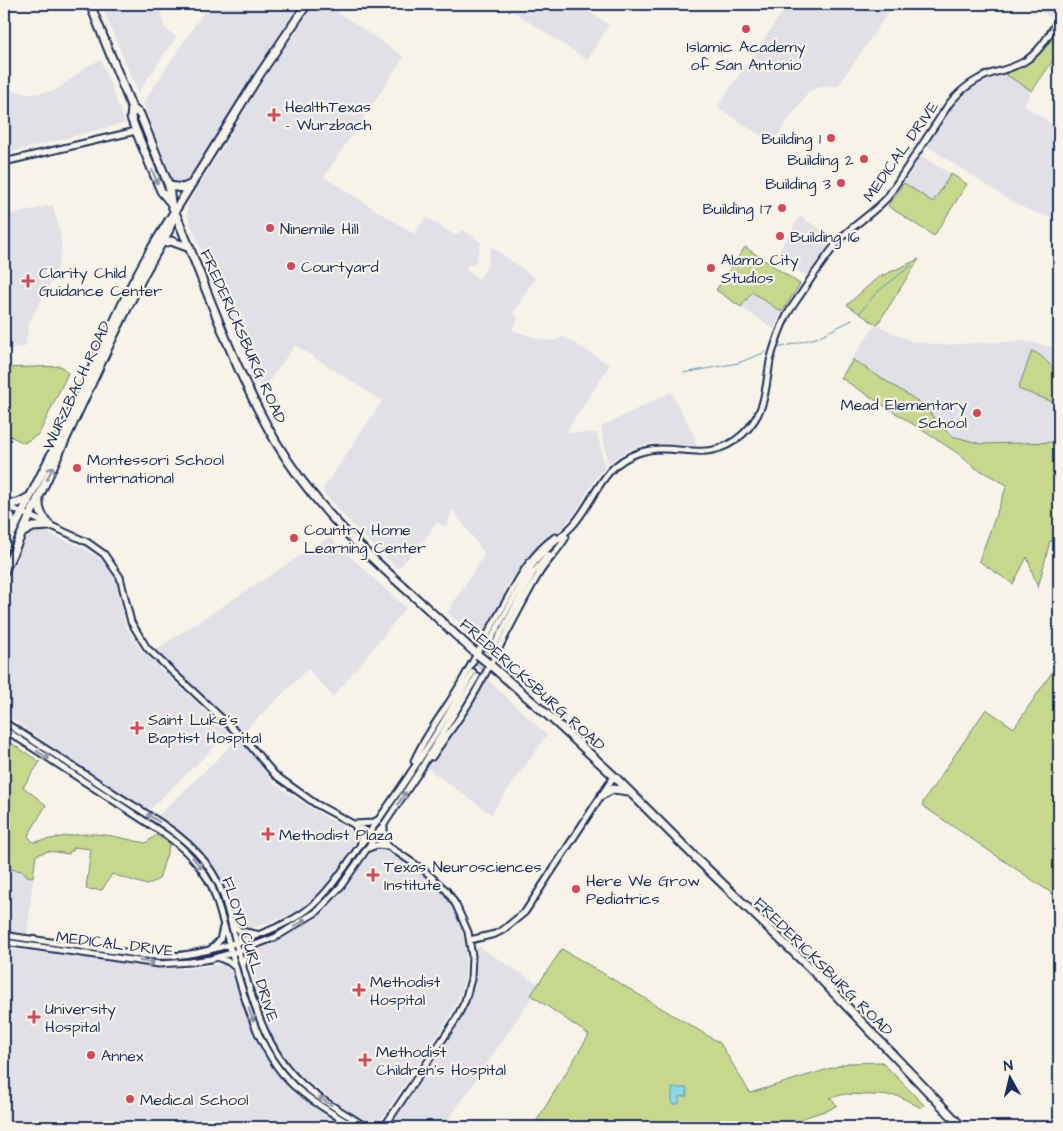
<svg xmlns="http://www.w3.org/2000/svg" width="1063" height="1131" font-family="'Architects Daughter',sans-serif">
<style>
.built{fill:#e1e0e7}
.green{fill:#c7d88d;stroke:#718476}
.water{fill:#8cd9ec;stroke:#5f95b3}
.lines{fill:none;stroke-linecap:round;stroke-linejoin:round}
.stream{stroke:#5f95b3;stroke-width:1}
.minor-tunnel{stroke:#cbcccc;stroke-width:5;stroke-dasharray:5 2.5;stroke-linecap:butt}
.minor-casing{stroke:#1b2f5e;stroke-width:9}
.major-casing{stroke:#1b2f5e;stroke-width:11}
.minor{stroke:#f7f3e8;stroke-width:5}
.major{stroke:#f7f3e8;stroke-width:7}
.major-bridge-casing{stroke:#1b2f5e;stroke-width:11;stroke-linecap:butt}
.major-bridge{stroke:#f7f3e8;stroke-width:7}
.oneway{stroke:#8991a3}
.poi-dot{fill:#d1495b;stroke:#f7f3e8;stroke-width:2}
.labels{text-anchor:middle;stroke-width:4.5;stroke-linejoin:round;paint-order:stroke}
.poi-label{font-size:16px;fill:#1b2f5e;stroke:#f7f3e8;text-anchor:start}
.street-label{font-size:16px;fill:#1b2f5e;stroke:#f7f3e8}
</style>
<rect width="100%" height="100%" fill="#f7f3e8"/>
<filter id="ink" filterUnits="userSpaceOnUse"><feTurbulence type="fractalNoise" baseFrequency=".02" numOctaves="2"/><feDisplacementMap in="SourceGraphic" scale="10" xChannelSelector="R" yChannelSelector="G"/><feConvolveMatrix kernelMatrix="1 2 1 2 8 2 1 2 1" color-interpolation-filters="sRGB"/></filter>
<g filter="url(#ink)">
<path class="built" d="M101 4H160L164 28 176 37 138 93Z
M209 4H300L185 183 173 182 143 103Z
M314 4H326L404 57 324 177 414 234 426 217 456 236 462 229 481 242 477 258 473 266 469 264 466 269 479 280 488 264 491 246 535 278 513 313 519 317 512 330 542 340 556 341 563 336 610 365 566 432 576 433H597L605 468 597 476 575 513 564 526 534 550 524 562 504 591 505 596 479 638 447 613 485 554 453 510 446 526 436 522 429 534 402 565 397 568 357 530 322 491 382 401 295 345 262 391 231 322 187 215 188 204 267 74Z
M502 4H578L609 25 587 60Z
M788 4H894L838 86H825L809 91 772 143 717 107Z
M1030 4H1059V8L1053 19Z
M101 60 125 123 4 154V89L32 94 49 92 58 89 89 65Z
M1005 74 1032 91 1024 105 1059 129V221L1024 208 1011 201 927 146 959 97 970 88 979 83Z
M921 156 951 174 933 203 904 183Z
M53 205 61 238V251L56 274 29 322 25 347 4 349V216Z
M800 216 834 239 806 276 776 256Z
M751 291 782 312 774 329 741 307Z
M877 325 911 341 938 345 1024 341 1052 347 1059 351V448L956 452 839 377 871 331Z
M671 392 695 437 696 446 663 443 646 444 626 451 608 463 601 427Z
M34 531H43L83 548 98 557 108 566 117 582 125 625 141 650 229 733 146 813 4 713V584L28 536Z
M329 537 406 608 333 697 308 669 243 732 155 650Z
M487 679 547 735 491 814 427 768Z
M237 740 248 748 273 783 325 817 345 827 355 836V842L349 854 324 887 309 904 292 914 250 929 244 927 238 924 229 896 218 874 205 855 189 838 158 816Z
M383 848 428 876 446 896 458 916 466 947 465 979 458 1000 447 1021 379 1123 371 1126 297 1074 287 1062 275 1048 267 1031 249 967 251 958 255 951 291 932 318 914 349 881 369 854Z
M10 869 23 871 27 876 33 877 27 936 4 933V877Z
M478 946 538 984 531 995 532 997 444 1127H388L465 1010 474 988 477 965 476 950Z
M4 948 160 968 185 969 214 965H225L232 973 264 1055 281 1079 312 1104 346 1127H4Z"/>
<path class="green" d="M1059 27V52L1032 91 1005 74C1032 64 1043 50 1059 27Z
M951 174 967 184 934 236 888 206 904 183 933 202Z
M745 247 800 284 782 312 752 292 741 307 716 290Z
M919 259 877 325 847 305 877 278Z
M1032 351C1046 356 1050 369 1059 372V404L1018 389Z
M853 360 924 405 940 426 952 436 981 444 1059 442V540L1050 541 1038 588 1027 557 1013 584 979 561 1007 485 974 467 956 452 841 378Z
M61 366 68 373 39 434 24 443 4 433V368Z
M1059 662V898L923 806V802L986 709 1014 728Z
M11 743 40 762 23 787 46 805 28 836 33 842C53 839 75 833 95 834 113 835 129 840 146 843L156 835 170 843 159 879 147 885 112 874 102 890 86 889 91 849 74 847 73 851H70L69 854 49 851 36 855 33 877 27 876 23 871 10 869 4 877V757Z
M562 949 720 1043 750 1093 848 1063 882 1062 924 1105 921 1108 899 1096 845 1094 830 1098 837 1105 831 1109 803 1118 805 1127H533L589 1035 531 995Z"/>
<path class="water" d="M672 1088H687V1096L679 1097V1104H672Z"/>
<g class="lines">
<path class="stream" d="M859 314 876 293 912 265
M778 348 816 338 852 320
M684 373 738 363 766 352"/>
<path class="minor-tunnel" d="M473 672 490 641
M477 676 494 646"/>
<g class="minor-casing">
<path id="minor" d="M4 162 136 131
M5 505 87 542 104 554 120 577 131 622 147 648 248 743 275 775 316 804 366 831 425 871 447 891 456 905 468 932 472 956 471 979 465 1001 455 1021 384 1127
M490 641 531 567C543 550 560 539 574 524 596 498 602 465 638 453 676 439 706 468 743 434 766 412 765 391 770 361 774 346 780 329 787 315 794 303 803 292 810 280 821 265 831 249 844 235 858 222 874 212 887 198L949 104C961 89 974 79 993 73 1004 70 1015 67 1025 61 1041 51 1049 34 1059 19
M494 646 533 573 548 555
M4 722C40 745 76 768 112 792 147 815 189 835 212 872 226 894 230 921 237 947 251 993 262 1045 298 1080 317 1099 344 1112 366 1127
M4 729 166 835C186 850 201 865 212 887 235 950 244 1039 294 1086 312 1102 334 1114 354 1127
M432 757C444 739 458 721 469 703 493 662 513 619 537 577 545 562 558 552 566 537
M414 761C426 733 446 710 461 683 476 656 490 629 505 603 519 578 531 554 555 537
M354 824 360 836 361 844
M355 824 371 823 378 820
M384 824V832L387 845
M369 848 377 845 387 846
M231 923 240 931 256 934
M4 935C41 941 79 946 116 951 134 953 154 958 172 956 209 954 286 930 313 905 333 887 348 862 364 840 403 786 440 730 473 672
M470 940 495 934 503 930 525 912 614 776
M4 942 159 964 190 962 211 959 239 951 276 937 318 911 341 886 385 823 419 772 477 676
M211 949 220 940 223 927
M217 957 229 962 235 967
M243 965 246 956 253 947"/>
</g>
<g class="major-casing">
<path id="major" d="M90 4 132 108 131 118 136 131 161 191 171 203C205 282 232 367 276 442 314 506 362 550 417 599 437 617 457 637 478 655
M132 108 140 114 169 186 171 203
M169 186 183 188 192 184
M162 243 171 241 190 248
M39 500C38 511 43 517 50 526
M4 504 18 503 29 497
M4 505 11 517 12 528
M22 533 33 527 50 526
M4 549 54 449 131 286 150 251 258 77 307 4
M4 572 112 339 144 274 169 230 173 217
M488 663 551 718 614 776 697 859 812 970 962 1127
M602 795 613 789 629 791"/>
</g>
<use href="#minor" class="minor"/>
<use href="#major" class="major"/>
<g class="major-bridge-casing">
<path id="major-bridge" d="M478 655 488 663"/>
</g>
<use href="#major-bridge" class="major-bridge"/>
</g>
<defs><path id="oneway-shaft" d="M-6 0H5M1.5-3L5.5 0L1.5 3" fill="none" stroke-width="1.6" stroke-linecap="round" stroke-linejoin="round" transform="scale(1.25)"/></defs>
<g class="oneway">
<use href="#oneway-shaft" transform="translate(155 177) rotate(67)"/>
<use href="#oneway-shaft" transform="translate(50 473) rotate(-65)"/>
<use href="#oneway-shaft" transform="translate(43 755) rotate(33)"/>
<use href="#oneway-shaft" transform="translate(402 798) rotate(-56)"/>
<use href="#oneway-shaft" transform="translate(153 818) rotate(-148)"/>
<use href="#oneway-shaft" transform="translate(197 863) rotate(51)"/>
<use href="#oneway-shaft" transform="translate(300 923) rotate(-30)"/>
<use href="#oneway-shaft" transform="translate(147 962) rotate(7)"/>
<use href="#oneway-shaft" transform="translate(251 1015) rotate(69)"/>
<use href="#oneway-shaft" transform="translate(325 1101) rotate(-147)"/>
</g>
</g>
<g class="poi-dot">
<circle cx="746" cy="29" r="5"/>
<path d="M271.5 107.5h5v5h5v5h-5v5h-5v-5h-5v-5h5z"/>
<circle cx="831" cy="138" r="5"/>
<circle cx="864" cy="159" r="5"/>
<circle cx="841" cy="183" r="5"/>
<circle cx="782" cy="208" r="5"/>
<circle cx="270" cy="228" r="5"/>
<circle cx="780" cy="236" r="5"/>
<circle cx="291" cy="266" r="5"/>
<circle cx="711" cy="268" r="5"/>
<path d="M25.5 273.5h5v5h5v5h-5v5h-5v-5h-5v-5h5z"/>
<circle cx="977" cy="413" r="5"/>
<circle cx="77" cy="468" r="5"/>
<circle cx="294" cy="538" r="5"/>
<path d="M134.5 720.5h5v5h5v5h-5v5h-5v-5h-5v-5h5z"/>
<path d="M265.5 826.5h5v5h5v5h-5v5h-5v-5h-5v-5h5z"/>
<path d="M370.5 867.5h5v5h5v5h-5v5h-5v-5h-5v-5h5z"/>
<circle cx="576" cy="889" r="5"/>
<path d="M356.5 982.5h5v5h5v5h-5v5h-5v-5h-5v-5h5z"/>
<path d="M31.5 1009.5h5v5h5v5h-5v5h-5v-5h-5v-5h5z"/>
<circle cx="91" cy="1055" r="5"/>
<path d="M362.5 1052.5h5v5h5v5h-5v5h-5v-5h-5v-5h5z"/>
<circle cx="130" cy="1099" r="5"/>
</g>
<g class="labels">
<g class="poi-label">
<text x="746" y="52" text-anchor="middle">Islamic Academy<tspan x="746" dy="18">of San Antonio</tspan></text>
<text x="285" y="112">HealthTexas<tspan x="285" dy="18">- Wurzbach</tspan></text>
<text x="821" y="144" text-anchor="end">Building 1</text>
<text x="854" y="165" text-anchor="end">Building 2</text>
<text x="831" y="189" text-anchor="end">Building 3</text>
<text x="772" y="214" text-anchor="end">Building 17</text>
<text x="280" y="234">Ninemile Hill</text>
<text x="790" y="242">Building 16</text>
<text x="721" y="265">Alamo City<tspan x="721" dy="18">Studios</tspan></text>
<text x="301" y="272">Courtyard</text>
<text x="39" y="278">Clarity Child<tspan x="39" dy="18">Guidance Center</tspan></text>
<text x="967" y="410" text-anchor="end">Mead Elementary<tspan x="967" dy="18">School</tspan></text>
<text x="87" y="465">Montessori School<tspan x="87" dy="18">International</tspan></text>
<text x="304" y="535">Country Home<tspan x="304" dy="18">Learning Center</tspan></text>
<text x="148" y="725">Saint Luke's<tspan x="148" dy="18">Baptist Hospital</tspan></text>
<text x="279" y="840">Methodist Plaza</text>
<text x="384" y="872">Texas Neurosciences<tspan x="384" dy="18">Institute</tspan></text>
<text x="586" y="886">Here We Grow<tspan x="586" dy="18">Pediatrics</tspan></text>
<text x="370" y="987">Methodist<tspan x="370" dy="18">Hospital</tspan></text>
<text x="45" y="1014">University<tspan x="45" dy="18">Hospital</tspan></text>
<text x="376" y="1057">Methodist<tspan x="376" dy="18">Children's Hospital</tspan></text>
<text x="101" y="1061">Annex</text>
<text x="140" y="1105">Medical School</text>
</g>
<g class="street-label">
<text transform="translate(900 151) rotate(-55)" y="6">MEDICAL DRIVE</text>
<text transform="translate(244 336) rotate(66)" y="6">FREDERICKSBURG ROAD</text>
<text transform="translate(76 385) rotate(-65)" y="6">WURZBACH ROAD</text>
<text transform="translate(533 684) rotate(42)" y="6">FREDERICKSBURG ROAD</text>
<text transform="translate(115 943) rotate(7)" y="6">MEDICAL DRIVE</text>
<text transform="translate(251 949) rotate(72)" y="6">FLOYD CURL DRIVE</text>
<text transform="translate(824 966) rotate(45)" y="6">FREDERICKSBURG ROAD</text>
</g>
</g>
<rect width="1063" height="1131" fill="none" stroke="#f7f3e8" stroke-width="20"/>
<rect x="10" y="10" width="1043" height="1111" fill="none" stroke="#1b2f5e" stroke-width="2" filter="url(#ink)"/>
<g transform="translate(1010 1078) rotate(352)" stroke="#f7f3e8" stroke-width="4" paint-order="stroke">
<path d="M0-4L9 19L0 12L-9 19Z" fill="#1b2f5e"/>
<text y="-8" font-size="14" font-weight="bold" text-anchor="middle" fill="#1b2f5e">N</text>
</g>
</svg>
